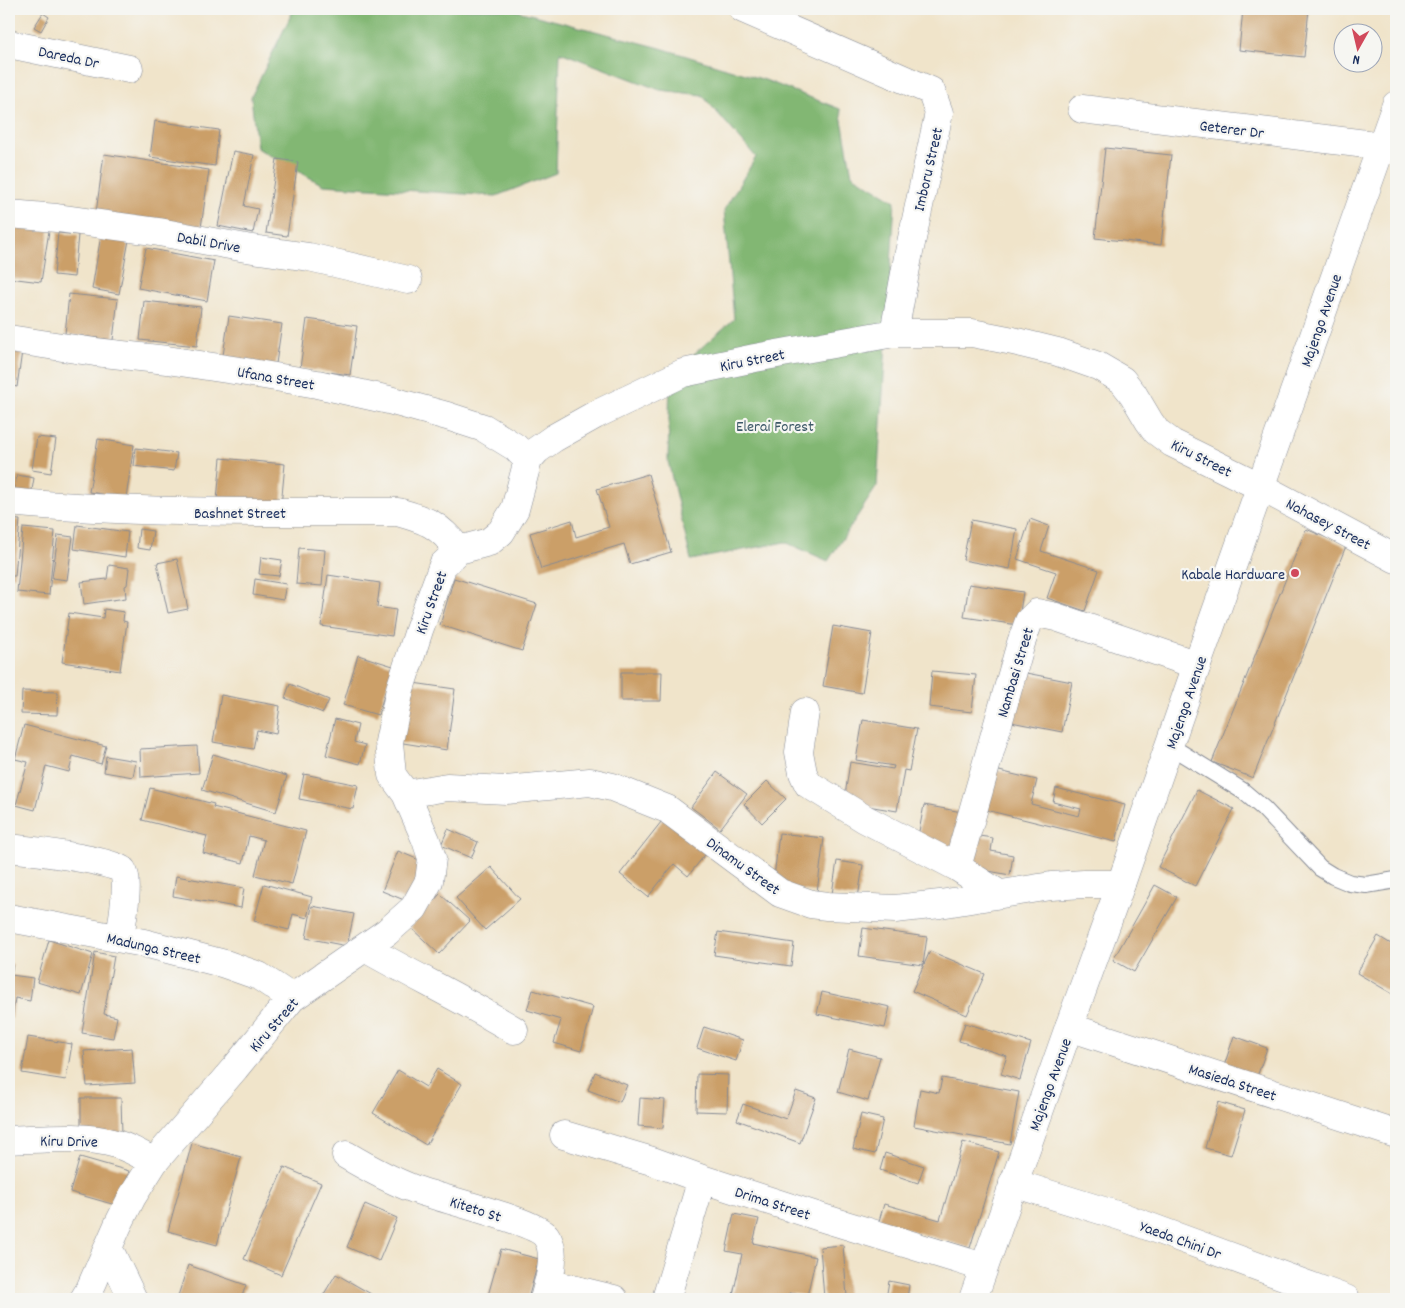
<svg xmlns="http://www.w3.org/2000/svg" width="1405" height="1308" font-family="Dekko,sans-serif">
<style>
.forest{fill:#82b773;stroke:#4e7368}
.building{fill:#cb9f68}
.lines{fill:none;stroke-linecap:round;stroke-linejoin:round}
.service-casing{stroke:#868a94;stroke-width:18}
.minor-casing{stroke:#868a94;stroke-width:29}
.tertiary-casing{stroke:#868a94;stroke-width:29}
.service{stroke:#fff;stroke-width:16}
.minor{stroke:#fff;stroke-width:28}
.tertiary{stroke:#fff;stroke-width:28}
.poi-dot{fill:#d1495b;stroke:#f6f6f2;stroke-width:2}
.labels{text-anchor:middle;stroke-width:4.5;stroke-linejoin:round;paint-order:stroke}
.street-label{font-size:16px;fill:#1b2f5e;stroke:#f6f6f2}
.park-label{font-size:16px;fill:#3d5968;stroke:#f6f6f2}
.poi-label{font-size:16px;fill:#1b2f5e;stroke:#f6f6f2;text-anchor:end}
</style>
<rect width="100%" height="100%" fill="#f6f6f2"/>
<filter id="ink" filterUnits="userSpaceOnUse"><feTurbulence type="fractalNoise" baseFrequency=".02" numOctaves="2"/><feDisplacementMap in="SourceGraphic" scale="10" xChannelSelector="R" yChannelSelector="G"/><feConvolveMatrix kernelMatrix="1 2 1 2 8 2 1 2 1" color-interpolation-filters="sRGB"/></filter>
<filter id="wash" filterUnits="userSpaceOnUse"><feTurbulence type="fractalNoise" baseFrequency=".0096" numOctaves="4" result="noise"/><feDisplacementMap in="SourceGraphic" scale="20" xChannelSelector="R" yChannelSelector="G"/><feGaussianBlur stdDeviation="1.12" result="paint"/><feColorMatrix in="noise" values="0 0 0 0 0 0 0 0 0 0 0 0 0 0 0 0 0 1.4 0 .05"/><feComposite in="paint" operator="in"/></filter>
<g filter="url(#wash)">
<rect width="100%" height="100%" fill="#f0e4ca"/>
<path class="forest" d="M294 9H510L657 47 765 80 840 109 852 175 895 201 877 486 828 561 785 542 691 560 668 461 670 375 734 319 724 210 756 157 702 95 660 90 560 52 556 173 496 196 323 185 257 148 251 97Z"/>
<g id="blocks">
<path class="building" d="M1243 9H1309L1304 57 1239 50Z
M43 13 49 17 41 31 34 27Z
M155 121 219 130 215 166 150 157Z
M1105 148 1171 155 1161 245 1095 238Z
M233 151 254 155 244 206 258 209 253 233 218 226Z
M104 154 209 170 201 228 96 213Z
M277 159 298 162 287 236 266 233Z
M9 224 49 231 41 282 9 278Z
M58 233 78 235 74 277 54 275Z
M101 235 129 240 119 294 92 289Z
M146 248 214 261 207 301 138 288Z
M69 294 118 299 113 340 65 334Z
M144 301 201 307 197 346 140 340Z
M229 316 282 324 275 370 222 362Z
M307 319 357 326 350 375 300 368Z
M9 349 22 351 17 387 9 385Z
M37 437 56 439 51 473 32 470Z
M98 439 134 445 126 498 89 492Z
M136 448 177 453 174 471 134 466Z
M221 458 285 464 281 506 217 500Z
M648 474 671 552 630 564 624 544 541 569 530 533 572 520 576 537 609 527 597 489Z
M17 475 34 478 30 502 13 499Z
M9 519 20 520 15 576H9Z
M1030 519 1049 526 1041 551 1099 570 1085 611 1047 598 1056 572 1017 559Z
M971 520 1017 529 1010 569 963 560Z
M77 525 128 532 125 557 74 549Z
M23 528 55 531 49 595 17 592Z
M139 529 153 531 150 550 137 548Z
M1306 529 1346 546 1253 778 1212 762Z
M58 535 73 537 67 580 52 578Z
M299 548 325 550 322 586 296 584Z
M261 557 282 560 279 576 259 574Z
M177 559 188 609 168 613 157 563Z
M109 565 129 568 127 585 125 586 126 598 84 604 81 582 107 579Z
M328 575 380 583 377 607 396 610 392 636 321 626Z
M454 578 537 604 522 651 440 625Z
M255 579 286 584 283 600 253 595Z
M969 584 1023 592 1018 625 964 617Z
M104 609 124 612 123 621 127 622 120 671 62 662 69 613 103 618Z
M833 626 872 633 862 693 823 686Z
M358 655 393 666 378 715 343 705Z
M932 671 976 675 972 712 929 707Z
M1016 671 1072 682 1062 732 1006 721Z
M621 672H662L661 701H621Z
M406 682 455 689 447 750 397 742Z
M290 684 329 700 323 713 285 698Z
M22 691 58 692 57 715 21 714Z
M221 695 280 706 276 734 257 730 253 749 213 742Z
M335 719 358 725 354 742 365 745 360 764 326 755Z
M863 720 917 729 909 771 904 770 897 811 844 802 850 762 893 769 894 766 856 760Z
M24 725 106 746 101 764 73 756 69 772 46 766 35 810 16 805 28 762 15 759Z
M197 746 199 773 141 777 140 749Z
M213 754 287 776 276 812 202 790Z
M106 756 136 761 133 777 104 772Z
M995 770 1037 780 1031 804 1079 816 1081 809 1053 802 1056 788 1125 805 1116 842 986 810Z
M717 772 747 794 720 829 691 807Z
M304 774 358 785 353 809 299 799Z
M767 781 786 799 762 823 744 804Z
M150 788 214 804 213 807 306 831 292 884 255 875 264 840 249 836 243 863 203 853 207 836 142 820Z
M1197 790 1234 809 1195 886 1158 867Z
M924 805 962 812 954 849 917 842Z
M665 817 708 851 688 876 674 864 648 897 620 874Z
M448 829 478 842 471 858 441 845Z
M779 833 824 838 817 892 773 887Z
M972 835 993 838 991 851 1013 855 1010 875 967 867Z
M398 851 426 863 409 902 382 891Z
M837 861 863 865 858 898 832 894Z
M491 867 520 899 485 930 456 898Z
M176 876 244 888 241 908 173 896Z
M264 884 312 897 307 918 293 914 289 930 254 921Z
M1155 885 1177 897 1134 972 1113 960Z
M440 894 470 921 439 954 410 927Z
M312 906 354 914 347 946 306 938Z
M863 928 927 937 923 965 859 956Z
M718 932 794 943 791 966 714 955Z
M1378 936 1396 947V996L1357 973Z
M49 940 93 954 81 995 37 982Z
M930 951 985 974 967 1015 912 991Z
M95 952 114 956 104 1014 117 1017 113 1038 82 1033Z
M9 964H13L11 975 33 978 30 1001 15 998 12 1019 9 1018Z
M533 990 593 1007 581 1051 554 1043 561 1020 527 1010Z
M822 992 890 1007 885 1028 817 1014Z
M965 1023 1031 1043 1020 1080 1001 1074 1007 1056 959 1041Z
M704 1027 743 1040 736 1061 697 1048Z
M1234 1036 1267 1048 1256 1080 1223 1069Z
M28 1037 72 1044 66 1080 22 1073Z
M132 1048 135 1083 87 1086 84 1051Z
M849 1049 880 1057 868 1101 838 1092Z
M437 1069 462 1084 426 1145 373 1113 398 1070 426 1087Z
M595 1072 627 1085 620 1102 588 1090Z
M697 1074 728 1075 727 1112 696 1111Z
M942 1078 1019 1092 1010 1144 914 1126 920 1089 939 1093Z
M796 1091 816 1098 800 1143 737 1120 743 1104 786 1119Z
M81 1098H121L122 1134 81 1135Z
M640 1098 665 1100 663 1128 638 1126Z
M1218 1102 1245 1110 1231 1155 1205 1148Z
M861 1114 883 1119 875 1154 853 1149Z
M963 1142 999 1152 970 1248 879 1221 884 1204 940 1220Z
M192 1143 241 1157 217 1245 168 1231Z
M885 1153 924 1166 918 1183 880 1170Z
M80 1157 129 1171 119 1206 70 1192Z
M284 1167 321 1183 281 1275 244 1259Z
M365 1204 397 1218 379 1261 347 1247Z
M734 1214 759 1219 753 1243 816 1257 807 1296 789 1293 788 1299H732L742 1254 726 1251Z
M843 1245 847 1297 824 1298 820 1247Z
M501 1249 539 1259 528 1299H487Z
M188 1265 246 1285 241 1299H177Z
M336 1274 371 1294 368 1299H321Z
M889 1281 909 1285 907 1299H886Z"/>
</g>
</g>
<g filter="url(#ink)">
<use href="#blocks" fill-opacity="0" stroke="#868a94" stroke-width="1"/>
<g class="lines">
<g class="service-casing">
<path id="service" d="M1170 746 1243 791 1263 808 1320 868 1333 876 1350 883 1366 885 1396 880"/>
</g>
<g class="minor-casing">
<path id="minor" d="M743 9 931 91 939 113 908 257 894 333
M9 44 129 69
M1082 109 1382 146
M9 214 57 218 159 232 246 248 309 257 408 280
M9 339 95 352 167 360 240 371 317 384 389 400 447 416 484 428 515 447 528 460
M9 502C138 514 268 512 398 512 429 521 438 524 459 550
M805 712 799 752 803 773 808 784 865 819 957 867 999 894
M406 794 447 787 506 790 590 782 612 787 667 809 780 893 811 904 827 906 895 909 940 904 1051 886 1084 884H1121
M9 848C28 850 112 860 122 870 123 870 125 876 125 877 128 892 122 922 120 938
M957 867 1021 643 1029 621 1037 613 1056 617 1197 665
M9 918 144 943 225 964 259 976 292 998
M365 948C414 976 466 1001 514 1030
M1069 1027 1396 1134
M564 1135 652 1161 702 1179 826 1219 983 1267
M9 1140C42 1139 84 1134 116 1144 130 1148 142 1155 154 1162
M346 1155C368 1168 390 1180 414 1189 438 1198 535 1221 546 1236 558 1253 549 1282 544 1299
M1013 1183 1123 1217 1346 1299
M108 1247 133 1299
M548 1283 614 1299
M84 1299 90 1289 118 1225 132 1197 154 1162 235 1068 292 998 387 932 414 908 429 881 432 858 426 840 406 794 392 775 389 742 400 689 419 630 443 565 459 550 489 542 501 532 515 509 528 460 537 450 554 438 595 415 683 373 755 358 894 333H972L1013 341 1058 352 1098 366 1122 380 1133 394 1149 421 1156 431 1172 443 1261 487 1396 559
M666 1299 702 1179"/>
</g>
<g class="tertiary-casing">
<path id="tertiary" d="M973 1299 1069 1027 1121 884 1197 665 1396 105"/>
</g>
<use href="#service" class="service"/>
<use href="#minor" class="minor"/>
<use href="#tertiary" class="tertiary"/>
</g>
</g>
<circle class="poi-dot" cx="1295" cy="573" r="5"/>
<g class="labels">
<g class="street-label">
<text transform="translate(69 56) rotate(12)" y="6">Dareda Dr</text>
<text transform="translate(1232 128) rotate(7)" y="6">Geterer Dr</text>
<text transform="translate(927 169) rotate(-77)" y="6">Imboru Street</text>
<text transform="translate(209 241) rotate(10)" y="6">Dabil Drive</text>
<text transform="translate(1320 320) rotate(-71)" y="6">Majengo Avenue</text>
<text transform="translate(752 359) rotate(-11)" y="6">Kiru Street</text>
<text transform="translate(276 377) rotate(10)" y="6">Ufana Street</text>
<text transform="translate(1202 457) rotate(27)" y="6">Kiru Street</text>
<text x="240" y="518">Bashnet Street</text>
<text transform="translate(1329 523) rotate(28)" y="6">Nahasey Street</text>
<text transform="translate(430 602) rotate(-70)" y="6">Kiru Street</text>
<text transform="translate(1014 672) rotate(-73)" y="6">Nambasi Street</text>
<text transform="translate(1185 702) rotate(-71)" y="6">Majengo Avenue</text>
<text transform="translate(744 865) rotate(36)" y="6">Dinamu Street</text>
<text transform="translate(154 947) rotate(13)" y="6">Madunga Street</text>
<text transform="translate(273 1024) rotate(-49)" y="6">Kiru Street</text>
<text transform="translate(1233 1081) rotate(18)" y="6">Masieda Street</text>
<text transform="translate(1049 1084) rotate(-70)" y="6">Majengo Avenue</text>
<text transform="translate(69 1140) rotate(1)" y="6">Kiru Drive</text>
<text transform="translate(773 1202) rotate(18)" y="6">Drima Street</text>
<text transform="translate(476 1208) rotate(18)" y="6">Kiteto St</text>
<text transform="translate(1181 1239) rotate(20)" y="6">Yaeda Chini Dr</text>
</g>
<g class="park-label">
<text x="775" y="431">Elerai Forest</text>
</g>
<g class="poi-label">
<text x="1285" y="579">Kabale Hardware</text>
</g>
</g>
<rect width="1405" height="1308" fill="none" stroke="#f6f6f2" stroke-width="30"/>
<g transform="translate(1358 48) rotate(188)"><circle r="24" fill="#f6f6f2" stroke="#9ea6b7"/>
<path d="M0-4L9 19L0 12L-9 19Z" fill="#d1495b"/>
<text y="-8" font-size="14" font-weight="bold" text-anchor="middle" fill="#1b2f5e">N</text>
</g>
</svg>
